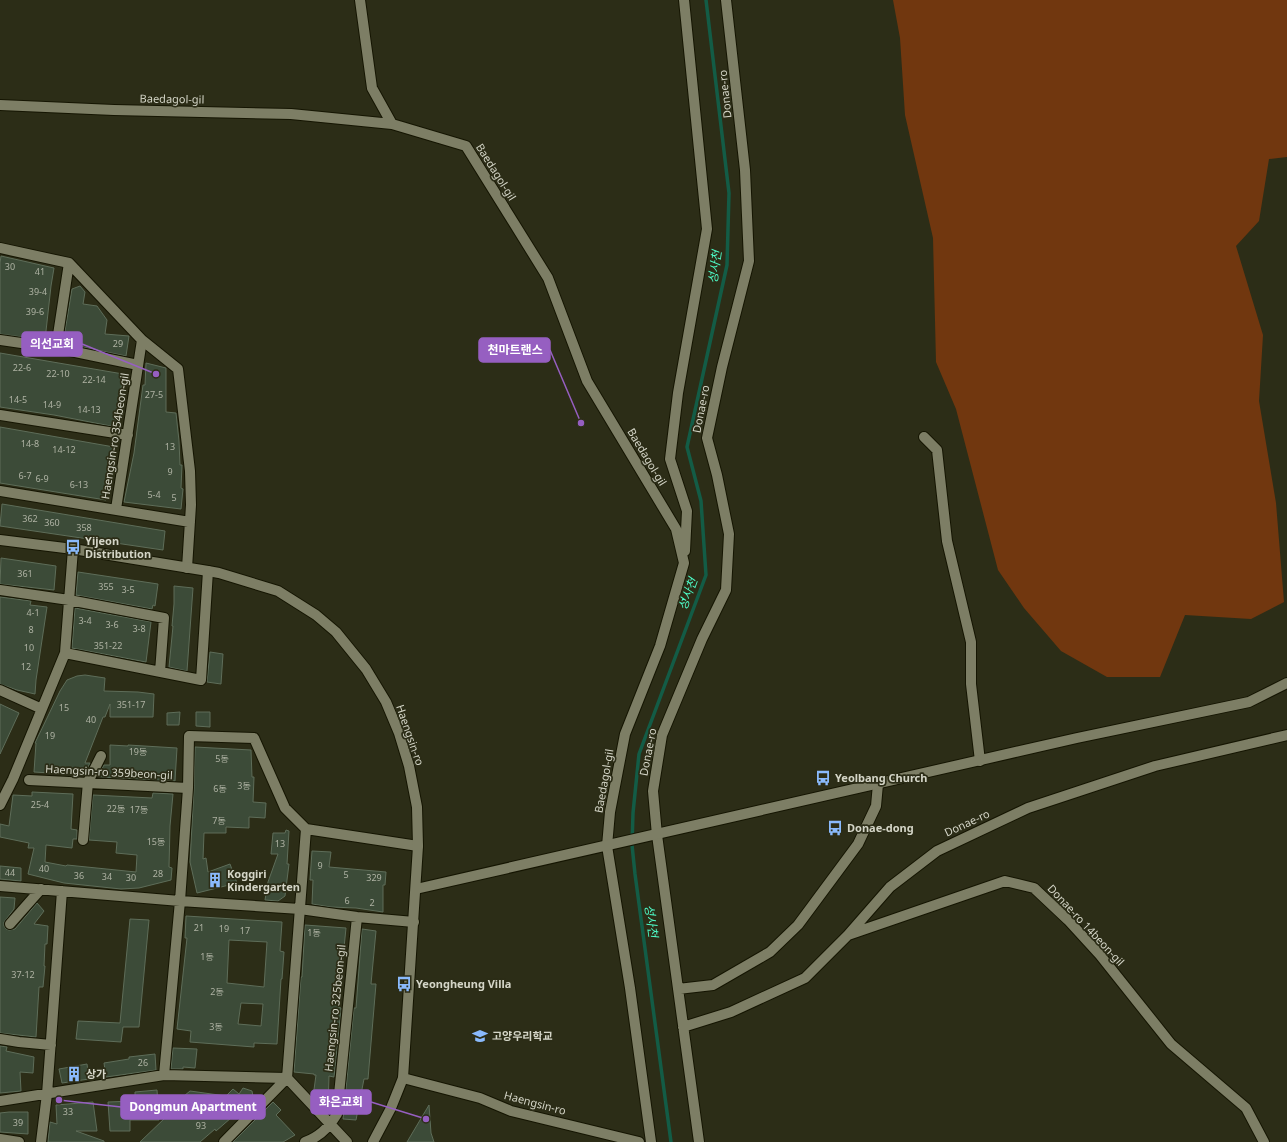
<svg xmlns="http://www.w3.org/2000/svg" width="1287" height="1142" font-family="'Noto Sans','Noto Sans KR',sans-serif">
<style>
.green{fill:#71370f}
.lines{fill:none;stroke-linecap:round;stroke-linejoin:round}
.stream{stroke:#135c46;stroke-width:3.5}
.building{fill:#3c4b38;stroke:#5e6d59;fill-rule:evenodd}
.minor-casing{stroke:#151502;stroke-width:12}
.tertiary-casing{stroke:#151502;stroke-width:12}
.secondary-casing{stroke:#151502;stroke-width:12}
.minor{stroke:#7d7e65;stroke-width:10}
.tertiary{stroke:#7d7e65;stroke-width:10}
.secondary{stroke:#7d7e65;stroke-width:10}
.labels{text-anchor:middle;stroke-width:3.5;stroke-linejoin:round;paint-order:stroke}
.number-label{font-size:9px;fill:#aeb2a3}
.street-label{font-size:11px;fill:#d4d5c7;stroke:#2c2d17}
.poi-label{font-size:11px;font-weight:bold;fill:#d4d5c7;stroke:#2c2d17;text-anchor:start}
.water-label{font-size:12px;font-style:italic;fill:#4efcc8;stroke:#2c2d17}
.leader{fill:none;stroke:#965fc1;stroke-width:1.5}
.callout-dot{fill:#965fc1;stroke:#2c2d17;stroke-width:1.5}
.callout{fill:#965fc1;stroke:#965fc1;stroke-width:1.5}
.callout-label{font-size:12px;text-anchor:middle;font-weight:bold;fill:#fff}
</style>
<rect width="100%" height="100%" fill="#2c2d17"/>
<path class="green" d="M893 0H1287V157L1269 159 1259 221 1236 246 1263 335 1259 401 1276 503 1284 602 1251 619 1185 615 1160 677H1107L1061 651 1024 608 998 570 956 409 936 362 933 238 905 115 900 38Z"/>
<g class="lines">
<path class="stream" d="M671 1142 635 874 632 845 633 813 639 754 706 575 701 501 687 447 727 265 729 193 706 0"/>
</g>
<path class="building" d="M1 256 54 268 51 286 45 340 0 334V263Z
M80 286 85 292 83 304 97 306 107 320 105 334 129 336 126 356 63 343 72 289Z
M0 353 123 374 116 427 54 415 0 407Z
M146 363 166 368V412L176 413 179 441 180 465H182L181 488 183 489 181 509 124 502 134 453 143 385H145Z
M0 427 114 447 106 500 0 483Z
M2 504 165 531 163 550 0 526Z
M1 558 56 566 54 590 0 584Z
M78 572 158 584 155 606 153 605 152 609 76 595Z
M174 586 193 588 187 671 169 667 173 626H172L174 604Z
M0 597 31 601 30 605 47 607 36 680 35 694 17 690 0 684Z
M75 608 151 622 146 662 72 648Z
M210 652 223 654 221 684 207 682Z
M85 675 105 678 104 691 138 692 154 694 153 717H110V704L105 717H103L85 763H90L84 775 34 772 36 743H35L60 691 67 680 77 676Z
M0 704 19 713 0 754Z
M180 712 179 725H167V713Z
M196 712H210V727L196 726Z
M110 745 128 746V745L177 748 175 781 100 777 98 776 104 765H110Z
M195 747 251 750 252 777H254L253 802 266 803 265 818 249 817V828L226 827V833H204L203 859 206 858 208 872 230 864 237 883 197 893 190 862 194 788Z
M32 792 73 794 71 829 77 830V839H73L72 848 46 845 45 862 66 866 67 865 136 872 137 855 116 853 117 842 89 840 93 795 152 798 153 793 173 794 170 826 169 867 172 868 171 880 139 888 121 889 64 883 28 874 34 848H28L29 843 0 837V824L9 826 13 795 32 796Z
M286 830 289 831 287 864H289L285 896 278 901 265 900 268 882 278 854H271L273 833H285Z
M312 851 331 852 329 867 386 872 385 885H383V912L356 908 331 907 312 904 313 880H310Z
M0 866 21 868V881L0 879Z
M0 897 15 898 14 909 4 922V926L6 929 9 930 15 929 37 903 44 911 34 924 48 926 47 944H45L44 966H45L43 987H39L36 1037 0 1033Z
M186 916 282 922 280 951 284 952 282 979H281L277 1044 254 1043V1047L190 1042 191 1031 177 1029 187 938H185ZM229 940 267 942 264 987 227 983ZM241 1003 263 1004 261 1026 238 1024Z
M130 919 149 920 139 1027H123L121 1042 76 1039 78 1021 120 1023Z
M305 925 346 928 338 1007 341 1008 334 1077 329 1076 328 1109 313 1097 316 1075H314V1074L294 1072 301 977H302Z
M362 929 376 931 371 984H376L368 1079H364L356 1120 343 1119 354 1008H356Z
M0 1046 7 1047 6 1051 34 1057 33 1073 20 1072 21 1091 0 1093Z
M173 1048 197 1049 195 1068 183 1067V1069H171Z
M155 1054 156 1070 106 1077 104 1063 129 1059V1057Z
M87 1064 89 1079 62 1083 59 1069Z
M243 1088 252 1091 254 1102 242 1115 239 1111 216 1131 215 1129 200 1142H140L166 1117V1111L190 1091 226 1096 233 1089 239 1094Z
M157 1090 159 1120H130V1131H110L108 1102 135 1101V1092Z
M93 1102 97 1131H76L104 1141V1142H48L50 1122 57 1124 56 1105Z
M273 1102 281 1110 276 1115 295 1135 283 1142H233Z
M429 1105 431 1133 434 1142H407Z
M9 1112H28V1134L0 1132V1113Z"/>
<g class="lines">
<g class="minor-casing">
<path id="minor" d="M360 0 372 88 392 124
M684 0 707 229 678 393 670 459 687 511 685 551
M0 105 114 110 291 114 392 124 466 146 548 278 587 381 676 529 684 563 660 646 625 734 610 812 607 846 630 988 651 1142
M0 248 69 263 142 340 178 369 190 471 191 505 187 568
M0 340 56 348 138 365
M56 348 69 263
M0 415 128 435
M924 437 937 450 947 541 971 642V684L980 761
M0 491 190 522
M116 509 142 340
M0 590 69 600 164 618 160 672
M65 653 201 680 208 571
M0 690 42 709
M29 780 188 788
M0 805 13 779 65 653 73 549
M83 840 88 782 101 756
M0 886 180 901 300 909 357 917 414 922
M10 924 41 889
M848 935 1005 881 1034 888 1068 920 1100 955 1171 1044 1246 1108 1264 1142
M678 989 713 985 770 952 798 925 858 844 876 806 878 784
M683 1027 731 1012 805 978 848 935 890 887 937 851 1028 808 1155 766 1287 735
M0 1039 19 1042 51 1045
M164 1075 180 901 188 788 189 736 254 738 285 808 306 829 418 846
M403 1078 480 1098 511 1111 639 1142
M0 1101 164 1075 287 1078 347 1142
M0 1139 19 1142
M41 1142 47 1094 62 891
M224 1142 287 1078 306 829
M305 1142C319 1137 330 1126 337 1114L357 917
M699 1142 657 835 653 791 662 735 702 639 726 590 729 534 717 475 707 438 722 367 749 261 745 170 726 0"/>
</g>
<g class="tertiary-casing">
<path id="tertiary" d="M416 889 1077 738 1249 702 1287 683"/>
</g>
<g class="secondary-casing">
<path id="secondary" d="M0 540 73 549 208 571 219 573 278 591 316 615 336 632 366 669 386 702 399 733 409 766 417 807 418 846 403 1078 391 1108 373 1142"/>
</g>
<use href="#minor" class="minor"/>
<use href="#tertiary" class="tertiary"/>
<use href="#secondary" class="secondary"/>
</g>
<defs>
<g id="bus-bare" transform="scale(1.2)"><path d="M-5-6H5V4H4V6H2V4H-2V6H-4V4H-5ZM-3.5-4V0h7V-4ZM-3.5 1.2v1.5H-2V1.2ZM2 1.2v1.5H3.5V1.2Z" fill="#8abafc" stroke="#2c2d17" stroke-width="2.5" paint-order="stroke"/></g>
<g id="building-bare" transform="scale(1.2)"><path d="M-4-6H4V6H1V3H-1V6H-4ZM-2.5-4.3h1.7v1.8h-1.7ZM.8-4.3h1.7v1.8H.8ZM-2.5-1h1.7V.8h-1.7ZM.8-1h1.7V.8H.8Z" fill="#8abafc" stroke="#2c2d17" stroke-width="2.5" paint-order="stroke"/></g>
<g id="school-bare" transform="scale(1.2)"><path d="M0-5L7-2L0 1L-7-2ZM-4 1L0 2.5L4 1V4Q0 6-4 4Z" fill="#8abafc" stroke="#2c2d17" stroke-width="2.5" paint-order="stroke"/></g>
</defs>
<g fill-rule="evenodd">
<use href="#bus-bare" x="73" y="547"/>
<use href="#bus-bare" x="823" y="778"/>
<use href="#bus-bare" x="835" y="828"/>
<use href="#building-bare" x="215" y="880"/>
<use href="#bus-bare" x="404" y="984"/>
<use href="#school-bare" x="480" y="1036"/>
<use href="#building-bare" x="74" y="1074"/>
</g>
<g class="labels">
<g class="number-label">
<text x="10" y="270">30</text>
<text x="40" y="275">41</text>
<text x="38" y="295">39-4</text>
<text x="35" y="315">39-6</text>
<text x="118" y="347">29</text>
<text x="22" y="371">22-6</text>
<text x="58" y="377">22-10</text>
<text x="94" y="383">22-14</text>
<text x="154" y="398">27-5</text>
<text x="18" y="403">14-5</text>
<text x="52" y="408">14-9</text>
<text x="89" y="413">14-13</text>
<text x="30" y="447">14-8</text>
<text x="170" y="450">13</text>
<text x="64" y="453">14-12</text>
<text x="170" y="475">9</text>
<text x="25" y="479">6-7</text>
<text x="42" y="482">6-9</text>
<text x="79" y="488">6-13</text>
<text x="154" y="498">5-4</text>
<text x="174" y="501">5</text>
<text x="30" y="522">362</text>
<text x="52" y="526">360</text>
<text x="84" y="531">358</text>
<text x="25" y="577">361</text>
<text x="106" y="590">355</text>
<text x="128" y="593">3-5</text>
<text x="33" y="616">4-1</text>
<text x="85" y="624">3-4</text>
<text x="112" y="628">3-6</text>
<text x="139" y="632">3-8</text>
<text x="31" y="633">8</text>
<text x="108" y="649">351-22</text>
<text x="29" y="651">10</text>
<text x="26" y="670">12</text>
<text x="131" y="708">351-17</text>
<text x="64" y="711">15</text>
<text x="91" y="723">40</text>
<text x="50" y="739">19</text>
<text x="138" y="755">19동</text>
<text x="222" y="762">5동</text>
<text x="244" y="789">3동</text>
<text x="220" y="792">6동</text>
<text x="40" y="808">25-4</text>
<text x="116" y="812">22동</text>
<text x="139" y="813">17동</text>
<text x="219" y="824">7동</text>
<text x="156" y="845">15동</text>
<text x="280" y="847">13</text>
<text x="320" y="869">9</text>
<text x="44" y="872">40</text>
<text x="10" y="876">44</text>
<text x="158" y="877">28</text>
<text x="346" y="878">5</text>
<text x="79" y="879">36</text>
<text x="107" y="880">34</text>
<text x="131" y="881">30</text>
<text x="374" y="881">329</text>
<text x="347" y="904">6</text>
<text x="372" y="906">2</text>
<text x="199" y="931">21</text>
<text x="224" y="932">19</text>
<text x="245" y="934">17</text>
<text x="314" y="936">1동</text>
<text x="207" y="960">1동</text>
<text x="23" y="978">37-12</text>
<text x="217" y="995">2동</text>
<text x="216" y="1030">3동</text>
<text x="143" y="1066">26</text>
<text x="68" y="1115">33</text>
<text x="18" y="1126">39</text>
<text x="201" y="1129">93</text>
</g>
<g class="street-label">
<text transform="translate(725 94) rotate(-96)" y="4">Donae-ro</text>
<text transform="translate(172 99) rotate(1)" y="4">Baedagol-gil</text>
<text transform="translate(496 172) rotate(58)" y="4">Baedagol-gil</text>
<text transform="translate(701 409) rotate(-79)" y="4">Donae-ro</text>
<text transform="translate(115 436) rotate(-81)" y="4">Haengsin-ro 354beon-gil</text>
<text transform="translate(647 457) rotate(59)" y="4">Baedagol-gil</text>
<text transform="translate(410 735) rotate(71)" y="4">Haengsin-ro</text>
<text transform="translate(648 752) rotate(-79)" y="4">Donae-ro</text>
<text transform="translate(109 772) rotate(3)" y="4">Haengsin-ro 359beon-gil</text>
<text transform="translate(604 781) rotate(-80)" y="4">Baedagol-gil</text>
<text transform="translate(967 823) rotate(-25)" y="4">Donae-ro</text>
<text transform="translate(1086 925) rotate(47)" y="4">Donae-ro 14beon-gil</text>
<text transform="translate(335 1008) rotate(-84)" y="4">Haengsin-ro 325beon-gil</text>
<text transform="translate(535 1103) rotate(15)" y="4">Haengsin-ro</text>
</g>
<g class="poi-label">
<text x="85" y="545">Yijeon<tspan x="85" dy="13">Distribution</tspan></text>
<text x="835" y="782">Yeolbang Church</text>
<text x="847" y="832">Donae-dong</text>
<text x="227" y="878">Koggiri<tspan x="227" dy="13">Kindergarten</tspan></text>
<text x="416" y="988">Yeongheung Villa</text>
<text x="492" y="1040">고양우리학교</text>
<text x="86" y="1078">상가</text>
</g>
<g class="water-label">
<text transform="translate(715 267) rotate(-82)" y="4">성사천</text>
<text transform="translate(688 594) rotate(-70)" y="4">성사천</text>
<text transform="translate(651 921) rotate(82)" y="4">성사천</text>
</g>
</g>
<path class="leader" d="M156 374L82 344M581 423L550 350M426 1119L371 1102M59 1100L121 1107"/>
<g class="callout-dot">
<circle cx="156" cy="374" r="4"/>
<circle cx="581" cy="423" r="4"/>
<circle cx="426" cy="1119" r="4"/>
<circle cx="59" cy="1100" r="4"/>
</g>
<g class="callout">
<rect x="22" y="332" width="60" height="24" rx="4"/>
<rect x="479" y="338" width="71" height="24" rx="4"/>
<rect x="311" y="1090" width="60" height="24" rx="4"/>
<rect x="121" y="1095" width="144" height="24" rx="4"/>
</g>
<g class="callout-label">
<text x="52" y="348">의선교회</text>
<text x="515" y="354">천마트랜스</text>
<text x="341" y="1106">화은교회</text>
<text x="193" y="1111">Dongmun Apartment</text>
</g>
</svg>
